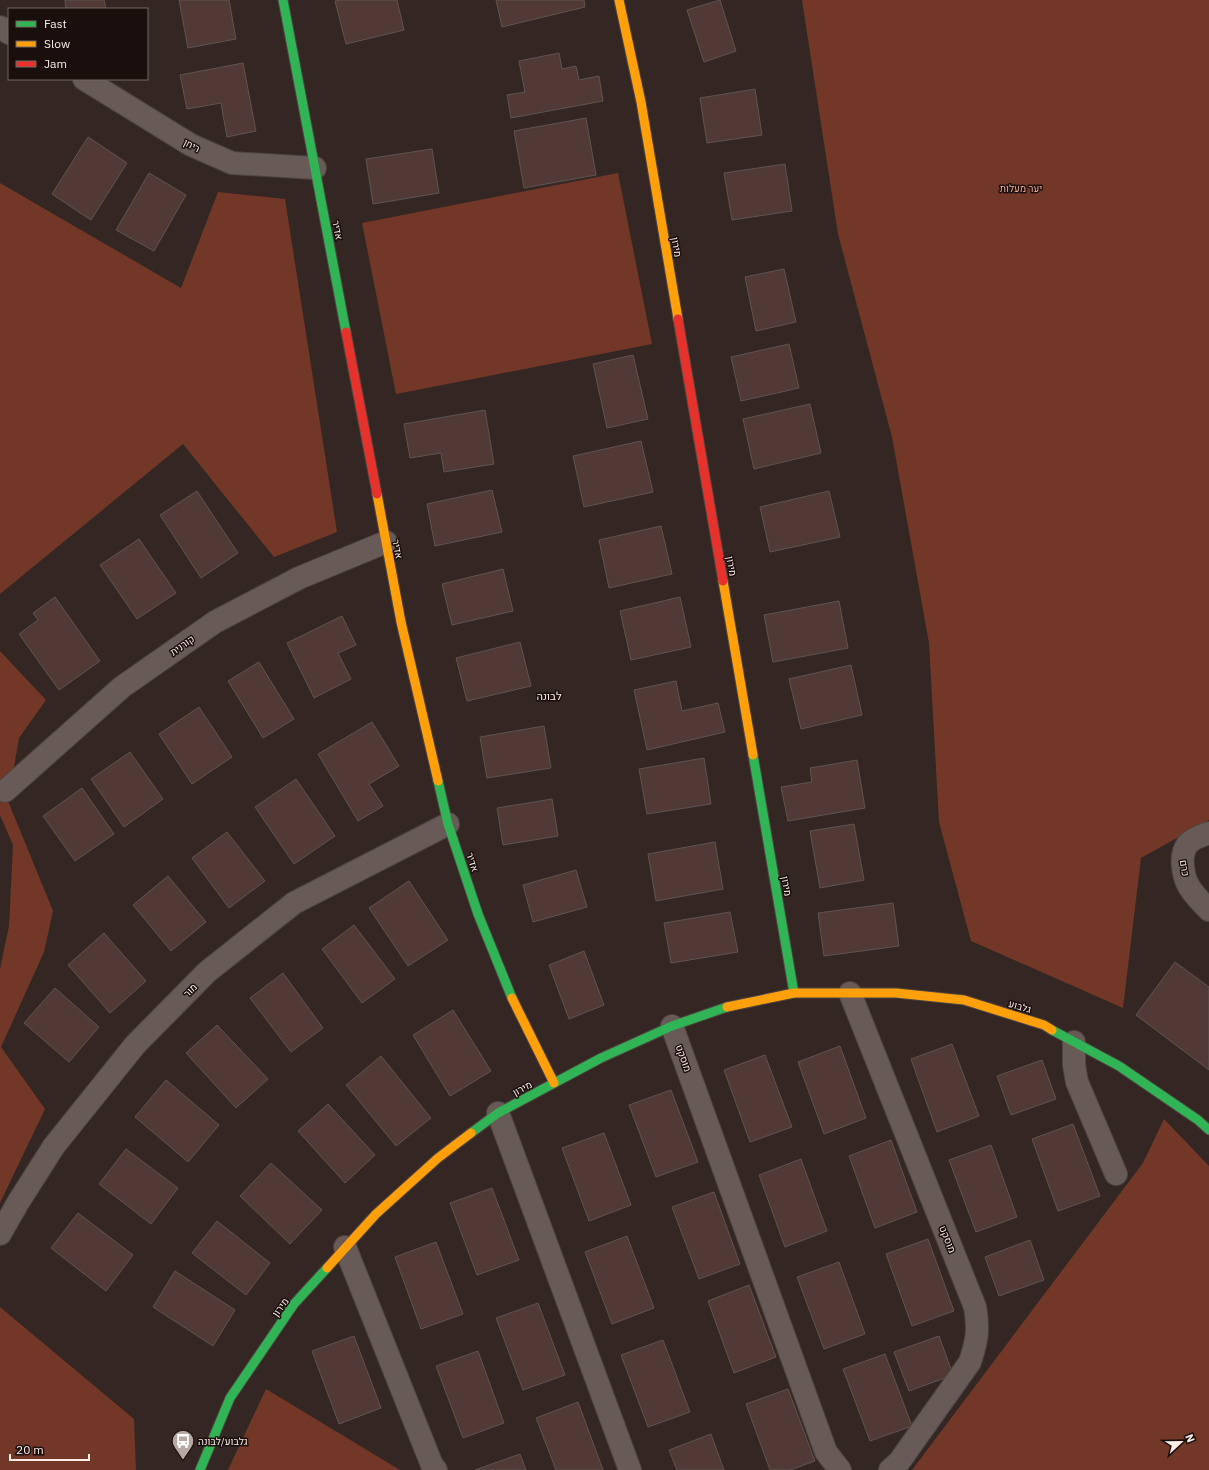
<svg xmlns="http://www.w3.org/2000/svg" width="1209" height="1470" font-family="'IBM Plex Sans',Heebo,sans-serif">
<style>
.green{fill:#723727}
.building{fill:#513a35;stroke:#5f5451}
.lines{fill:none;stroke-linecap:round;stroke-linejoin:round}
.street-casing{stroke:#4e4440;stroke-width:24}
.fast-casing{stroke:#4e4440;stroke-width:11}
.slow-casing{stroke:#4e4440;stroke-width:11}
.jam-casing{stroke:#4e4440;stroke-width:11}
.street{stroke:#675a57;stroke-width:22}
.fast{stroke:#30b455;stroke-width:9}
.slow{stroke:#ff9f0a;stroke-width:9}
.jam{stroke:#e5322d;stroke-width:9}
.labels{text-anchor:middle;stroke-width:3;stroke-linejoin:round;paint-order:stroke}
.street-label{font-size:10px;fill:#fdede9;stroke:#1a0f0d}
.park-label{font-size:10px;fill:#f3aa97;stroke:#1a0f0d}
.poi-label{font-size:10px;fill:#fdede9;stroke:#1a0f0d;text-anchor:start}
.neighbourhood-label{font-size:11px;fill:#fdede9;stroke:#1a0f0d}
</style>
<rect width="100%" height="100%" fill="#342723"/>
<path class="green" d="M802 0H1209V820L1141 858 1123 1008 971 941 939 822 929 643 892 437 838 234Z
M618 173 652 344 396 394 362 223Z
M0 183 181 288 218 192 285 199 337 532 274 557 183 444 0 594Z
M0 651 46 700 19 738 8 801 53 911 44 952 1 1047 45 1109 0 1203V969L9 926 13 845 0 815Z
M1164 1119 1209 1166V1470H912L1143 1163Z
M0 1307 134 1419 136 1470H0Z
M266 1389 400 1470H228Z"/>
<path class="building" d="M65 0H104L106 9H66Z
M179 0H229L236 39 188 48Z
M340 0H397L404 30 346 44 335 1Z
M496 0H584L585 7 502 27Z
M720 0 736 51 704 62 687 10Z
M559 53 562 69 576 66 579 80 599 76 603 101 511 118 507 95 525 92 519 61Z
M243 63 256 131 227 137 221 103 187 109 180 75Z
M755 89 762 135 707 143 700 98Z
M586 118 596 175 524 188 514 131Z
M88 137 127 163 91 220 52 194Z
M432 149 439 193 373 204 366 159Z
M785 164 792 211 732 220 724 173Z
M149 173 186 195 154 251 116 230Z
M784 269 796 322 756 331 745 277Z
M789 344 799 388 741 401 731 357Z
M633 355 648 419 607 428 593 364Z
M810 404 821 453 754 469 743 419Z
M485 410 494 464 444 472 441 453 410 458 404 424Z
M641 441 653 492 584 507 573 456Z
M492 490 502 532 435 546 427 504Z
M197 491 238 553 201 578 160 515Z
M829 491 840 537 770 552 760 507Z
M661 526 672 574 609 588 599 540Z
M139 539 176 593 137 619 100 565Z
M503 569 513 611 452 625 442 584Z
M55 597 100 661 59 690 19 634 38 620 33 613Z
M680 597 691 647 631 660 620 611Z
M839 601 848 648 773 662 764 615Z
M342 616 356 645 338 653 351 679 314 698 287 643Z
M520 642 531 686 467 701 456 658Z
M259 662 294 719 263 738 228 681Z
M851 665 862 715 801 729 789 679Z
M676 681 682 711 718 703 725 732 647 750 634 690Z
M199 707 232 757 192 784 159 734Z
M372 722 399 766 369 784 383 806 358 821 318 754Z
M544 726 551 768 487 778 480 737Z
M130 752 163 799 124 827 91 779Z
M704 758 711 804 647 814 639 769Z
M857 760 865 808 788 821 781 787 812 782 810 768Z
M296 779 335 836 294 864 255 807Z
M82 788 114 834 75 861 43 816Z
M552 799 558 836 503 845 497 808Z
M854 824 864 880 820 888 810 831Z
M227 832 265 881 229 908 192 858Z
M715 842 723 889 656 901 648 854Z
M576 870 587 907 533 922 523 885Z
M168 876 206 922 171 951 133 905Z
M409 881 448 940 408 966 369 908Z
M893 903 899 946 824 956 818 913Z
M730 912 738 952 671 963 664 923Z
M354 925 395 979 362 1003 322 949Z
M104 933 146 981 110 1013 68 965Z
M584 951 604 1005 569 1019 549 965Z
M1175 962 1209 987V1070L1136 1015Z
M283 973 323 1028 291 1052 250 998Z
M55 988 99 1027 69 1062 24 1023Z
M453 1010 491 1071 450 1096 413 1035Z
M217 1025 268 1079 236 1108 186 1053Z
M952 1044 979 1116 937 1132 911 1059Z
M840 1046 866 1118 824 1134 798 1062Z
M765 1055 792 1127 750 1142 724 1070Z
M381 1056 431 1118 396 1146 346 1085Z
M1042 1060 1056 1099 1011 1115 997 1076Z
M166 1080 219 1125 188 1162 135 1117Z
M671 1090 698 1162 656 1177 629 1105Z
M328 1104 375 1155 345 1183 298 1131Z
M1073 1124 1100 1196 1058 1211 1032 1139Z
M604 1133 631 1205 589 1221 562 1148Z
M891 1140 917 1212 875 1228 849 1156Z
M991 1145 1017 1217 976 1232 949 1160Z
M126 1149 178 1188 151 1224 99 1184Z
M801 1159 827 1231 785 1247 759 1175Z
M271 1163 322 1210 290 1244 240 1196Z
M492 1188 519 1260 477 1275 450 1203Z
M714 1192 740 1264 699 1279 672 1207Z
M78 1213 133 1255 106 1291 51 1248Z
M217 1221 270 1263 246 1295 192 1253Z
M627 1236 654 1308 612 1324 585 1252Z
M928 1239 954 1311 912 1326 886 1254Z
M1030 1240 1044 1280 999 1296 985 1257Z
M436 1242 463 1314 421 1329 395 1257Z
M839 1262 865 1334 824 1349 797 1277Z
M175 1271 235 1310 213 1346 153 1307Z
M749 1285 776 1357 734 1373 708 1301Z
M538 1303 565 1375 523 1390 496 1318Z
M354 1336 381 1408 339 1424 312 1351Z
M939 1336 953 1375 909 1391 894 1352Z
M663 1340 690 1412 648 1427 621 1355Z
M478 1351 504 1423 463 1438 436 1366Z
M885 1354 912 1426 870 1441 843 1369Z
M788 1389 815 1461 790 1470H770L746 1404Z
M578 1402 603 1470H556L536 1418Z
M711 1434 724 1470H677L669 1450Z
M520 1454 526 1470H475Z"/>
<g class="lines">
<g class="street-casing">
<path id="street" d="M0 27 9 33
M84 79 191 145 232 163 315 168
M5 791 122 687 215 622 299 578 386 542
M1209 833C1203 835 1191 839 1187 845 1179 857 1183 880 1192 891 1197 898 1203 904 1209 910
M850 993 975 1307C979 1331 977 1340 970 1362L899 1462 890 1470
M672 1026 826 1452 840 1470
M1074 1042V1065L1077 1082 1116 1174
M498 1113 630 1470
M0 1234 19 1201 54 1146 135 1045 207 972 294 903 448 824
M345 1247 432 1465 436 1470"/>
</g>
<g class="fast-casing">
<path id="fast" d="M283 0 346 332
M753 755 794 993
M438 781 448 824 478 914 512 998
M1052 1030 1119 1066 1198 1120 1209 1130
M471 1133 498 1113 601 1058 672 1026 727 1007
M200 1470 230 1398 294 1304 327 1268"/>
</g>
<g class="slow-casing">
<path id="slow" d="M619 0 641 102 678 319
M377 494 401 622 438 781
M723 581 753 755
M512 998 554 1083
M727 1007 794 993H896L964 1000 1044 1025 1052 1030
M327 1268 376 1214 438 1158 471 1133"/>
</g>
<g class="jam-casing">
<path id="jam" d="M678 319 723 581
M346 332 377 494"/>
</g>
<use href="#street" class="street"/>
<use href="#fast" class="fast"/>
<use href="#slow" class="slow"/>
<use href="#jam" class="jam"/>
</g>
<defs>
<g id="bus-pin" transform="scale(1.15)"><path d="M0 17L-7.5 6A9.5 9.5 0 1 1 7.5 6Z" fill="#b7a8a4" stroke="#1a0f0d"/><path d="M-5-6H5V4H4V6H2V4H-2V6H-4V4H-5ZM-3.5-4V0h7V-4ZM-3.5 1.2v1.5H-2V1.2ZM2 1.2v1.5H3.5V1.2Z" fill="#fff"/></g>
</defs>
<g fill-rule="evenodd">
<use href="#bus-pin" x="183" y="1441"/>
</g>
<g class="labels">
<g class="street-label">
<text transform="translate(192 145) rotate(27)" y="4">ריחן</text>
<text transform="translate(338 230) rotate(79)" y="4">אדיר</text>
<text transform="translate(677 247) rotate(80)" y="4">מירון</text>
<text transform="translate(398 549) rotate(79)" y="4">אדיר</text>
<text transform="translate(732 566) rotate(80)" y="4">מירון</text>
<text transform="translate(182 645) rotate(-35)" y="4">קורנית</text>
<text transform="translate(473 862) rotate(72)" y="4">אדיר</text>
<text transform="translate(1185 868) rotate(81)" y="4">כרם</text>
<text transform="translate(787 886) rotate(80)" y="4">מירון</text>
<text transform="translate(190 990) rotate(-45)" y="4">מור</text>
<text transform="translate(1020 1006) rotate(17)" y="4">גלבוע</text>
<text transform="translate(684 1058) rotate(70)" y="4">מוסקט</text>
<text transform="translate(522 1088) rotate(-28)" y="4">מירון</text>
<text transform="translate(948 1239) rotate(68)" y="4">מוסקט</text>
<text transform="translate(280 1307) rotate(-54)" y="4">מירון</text>
</g>
<g class="park-label">
<text x="1021" y="192">יער מעלות</text>
</g>
<g class="poi-label">
<text x="198" y="1445">גלבוע/לבונה</text>
</g>
<g class="neighbourhood-label">
<text x="549" y="700">לבונה</text>
</g>
</g>
<rect x="8" y="8" width="140" height="72" fill="#1a0f0d" stroke="#756865"/>
<rect x="16" y="21" width="20" height="6" fill="#30b455" stroke="#756865"/>
<text x="44" y="28" font-size="12" fill="#fdede9">Fast</text>
<rect x="16" y="41" width="20" height="6" fill="#ff9f0a" stroke="#756865"/>
<text x="44" y="48" font-size="12" fill="#fdede9">Slow</text>
<rect x="16" y="61" width="20" height="6" fill="#e5322d" stroke="#756865"/>
<text x="44" y="68" font-size="12" fill="#fdede9">Jam</text>
<g transform="translate(1181 1442) rotate(68)" stroke="#1a0f0d" stroke-width="3" paint-order="stroke">
<path d="M0-3L7 15L0 10L-7 15Z" fill="#fdede9"/>
<text y="-6" font-size="11" font-weight="bold" text-anchor="middle" fill="#fdede9">N</text>
</g>
<path d="M10 1454v6h79v-6" fill="none" stroke="#fdede9" stroke-width="2"/>
<text x="16" y="1454" font-size="12" fill="#fdede9" stroke="#1a0f0d" stroke-width="3" paint-order="stroke">20 m</text>
</svg>
